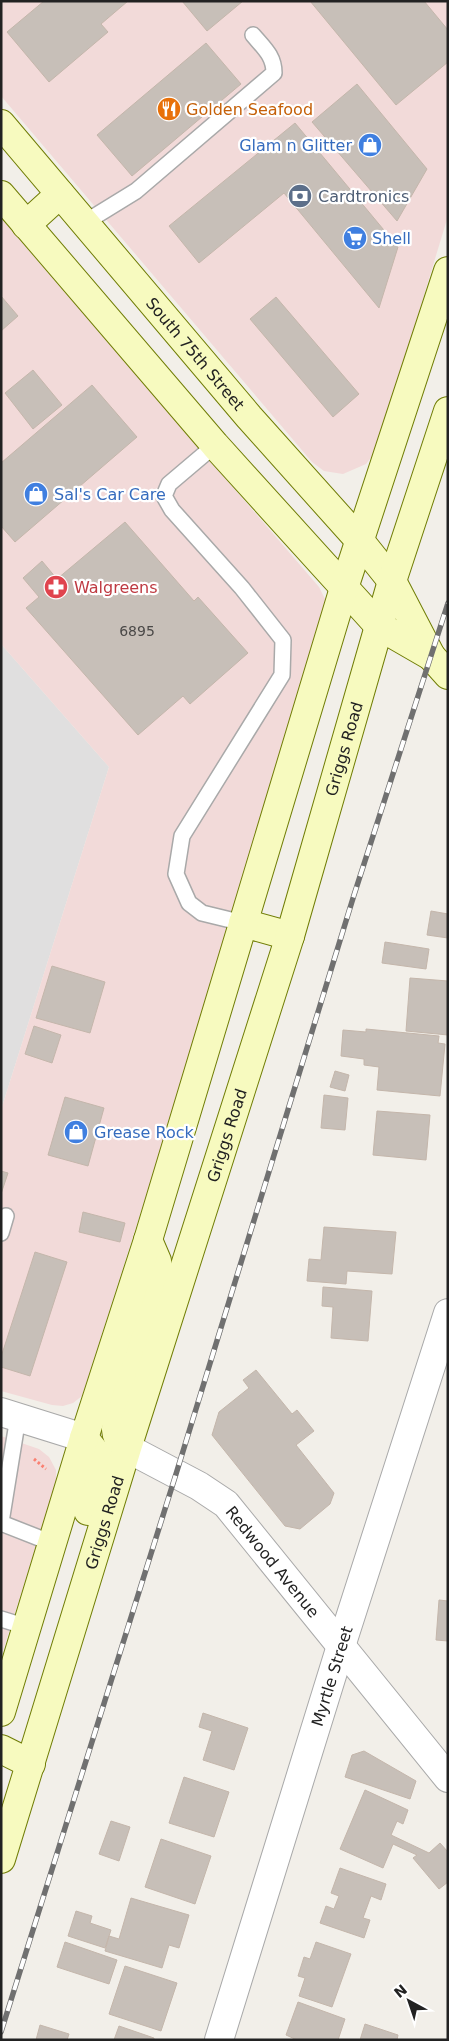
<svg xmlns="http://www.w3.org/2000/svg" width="449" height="2041" font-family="'DejaVu Sans',sans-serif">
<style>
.residential{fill:#e0dfdf}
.commercial{fill:#f2dad9}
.building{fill:#c7bfb8;stroke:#c4b6ab}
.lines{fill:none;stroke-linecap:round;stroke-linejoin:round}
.lane-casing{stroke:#a9a9a9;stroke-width:18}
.street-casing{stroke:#a9a9a9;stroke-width:30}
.secondary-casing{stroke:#707d05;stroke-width:30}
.path{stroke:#fa8072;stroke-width:3;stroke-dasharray:2.5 2.5;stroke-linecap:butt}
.lane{stroke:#fff;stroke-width:15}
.street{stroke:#fff;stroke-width:28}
.secondary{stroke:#f7fabf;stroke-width:28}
.rail-casing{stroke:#707070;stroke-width:5.5}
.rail{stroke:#fff;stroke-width:4;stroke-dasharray:11;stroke-linecap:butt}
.labels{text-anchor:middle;stroke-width:4.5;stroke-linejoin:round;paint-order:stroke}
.number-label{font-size:14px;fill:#4b4948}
.food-label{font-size:16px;fill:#c56008;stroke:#fff;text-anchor:start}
.shop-label{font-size:16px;fill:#366cbe;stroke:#fff;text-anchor:start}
.service-label{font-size:16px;fill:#4e5e75;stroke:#fff;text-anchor:start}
.street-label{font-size:16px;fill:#222;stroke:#fff}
.health-label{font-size:16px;fill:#be3a42;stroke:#fff;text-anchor:start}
</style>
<rect width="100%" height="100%" fill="#f2efe9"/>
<path class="residential" d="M1 644 109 767 1 1110Z"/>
<path class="commercial" d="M1 1H448V216L377 450 366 464 343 474 324 471 312 462 1 96Z
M1 218 319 587 325 599 326 611 153 1174 82 1396 73 1403 63 1406 52 1405 1 1391V1110L109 767 1 644Z
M1 1436 39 1449 49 1457 56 1470V1483L1 1657Z"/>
<path class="building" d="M44 1H128L101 24 108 32 49 82 7 32Z
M182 1H243L207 31Z
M310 1H424L448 30V62L396 105Z
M206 43 241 84 132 176 97 135Z
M357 84 427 169 397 221 312 122Z
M295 123 398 247 379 308 284 193 199 263 169 226Z
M1 296 18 316 1 331Z
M276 297 359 394 333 417 250 319Z
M33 370 62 405 33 429 5 393Z
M92 385 137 437 15 542 1 526V463Z
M125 522 194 601 198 597 248 653 190 704 183 696 138 735 26 608 39 597 23 578 42 561 57 579Z
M431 911 448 914V938L427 935Z
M385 942 429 949 426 969 382 963Z
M52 966 105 982 90 1033 36 1018Z
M410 978 448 981V1035L406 1031Z
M34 1026 61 1035 52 1063 25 1054Z
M366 1029 439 1036 438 1043 445 1044 440 1096 377 1090 379 1067 364 1065V1059L341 1056 343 1030 366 1032Z
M335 1071 349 1075 345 1091 330 1087Z
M324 1095 348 1098 345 1130 321 1128Z
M65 1097 104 1108 88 1166 48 1155Z
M377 1111 430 1115 426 1160 373 1155Z
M1 1171 8 1173 1 1194Z
M83 1212 125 1223 120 1242 79 1232Z
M324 1227 396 1232 392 1274 347 1271 346 1284 307 1281 309 1259 321 1260Z
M35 1252 67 1262 30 1376 1 1367V1357Z
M323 1287 372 1291 368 1341 331 1338 333 1307 322 1306Z
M256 1370 292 1414 297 1410 314 1431 296 1445 334 1493 330 1504 300 1529 285 1526 212 1435 219 1412 249 1388 243 1380Z
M439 1600 448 1601V1641L436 1640Z
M203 1713 248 1728 234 1770 203 1760 212 1731 199 1727Z
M364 1751 416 1781 410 1799 345 1777 352 1755Z
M184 1777 229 1792 214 1837 169 1823Z
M365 1790 408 1810 403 1824 397 1821 391 1835 429 1853 440 1843 448 1852V1882L439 1889 413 1858 417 1855 393 1844 383 1868 340 1849Z
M111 1821 130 1827 119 1861 99 1854Z
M161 1839 211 1856 195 1904 145 1887Z
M340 1868 386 1884 381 1900 371 1896 363 1918 370 1920 364 1938 320 1923 326 1906 334 1909 339 1896 331 1893Z
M131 1898 189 1915 179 1948 169 1945 162 1968 105 1951 109 1936 119 1939Z
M76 1911 92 1916 90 1923 111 1930 105 1948 68 1936Z
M65 1942 117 1960 109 1984 57 1967Z
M316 1942 351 1954 332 2007 299 1996 305 1978 298 1976 304 1957 310 1959Z
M125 1966 177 1983 161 2031 109 2014Z
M298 2002 345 2019 338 2040H297L286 2035Z
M365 2024 398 2035 397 2040H360Z
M40 2025 69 2034 67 2040H36Z
M119 2026 154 2038V2040H114Z"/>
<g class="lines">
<g class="lane-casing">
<path id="lane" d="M84 223 136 191 274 73C274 56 264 48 253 35
M215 445 169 484 164 496 172 510 242 588 283 640 282 675 182 836 176 874 189 903 202 913 243 923
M1 1233 6 1216
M1 1522 18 1417
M1 1523 52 1543
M1 1619 27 1627"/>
</g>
<g class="street-casing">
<g id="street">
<path d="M1 1412 84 1438"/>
<path id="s1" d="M127 1448 199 1486 226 1504 448 1778"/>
<path id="s2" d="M219 2040 341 1646 448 1313"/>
</g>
</g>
<g class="secondary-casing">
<g id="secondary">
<path id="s3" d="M1 124 249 417 360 541 392 581 431 656 448 675"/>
<path d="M1 195 215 445 379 626 431 656"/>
<path d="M26 225 60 194"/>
<path d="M243 923 290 936"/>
<path d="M84 1438 99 1457V1476L88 1511"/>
<path d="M122 1443C112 1433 117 1421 119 1408L159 1275 157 1261 148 1240"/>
<path d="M1 1712 84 1438 148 1240 344 588 448 271"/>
<path d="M1 1749 31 1764"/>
<path id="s4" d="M1 1859 127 1448 290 936 392 581 448 411"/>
</g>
</g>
<path class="path" d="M34 1459 46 1469"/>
<use href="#lane" class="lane"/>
<use href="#street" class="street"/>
<use href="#secondary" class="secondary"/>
<g class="rail-casing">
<path id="rail" d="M1 2032 176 1474 354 895 448 603"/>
</g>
<use href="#rail" class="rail"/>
</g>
<defs>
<g id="restaurant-disc" transform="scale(1.25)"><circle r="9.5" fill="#e8710a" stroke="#fff"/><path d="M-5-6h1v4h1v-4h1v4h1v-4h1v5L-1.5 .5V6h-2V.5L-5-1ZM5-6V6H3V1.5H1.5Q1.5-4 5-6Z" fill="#fff"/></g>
<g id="shop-disc" transform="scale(1.25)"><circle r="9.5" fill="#3f7fe0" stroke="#fff"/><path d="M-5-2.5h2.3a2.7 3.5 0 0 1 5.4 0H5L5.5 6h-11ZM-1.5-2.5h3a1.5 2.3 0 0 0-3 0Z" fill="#fff"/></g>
<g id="bank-disc" transform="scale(1.25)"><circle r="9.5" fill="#5c6f8a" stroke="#fff"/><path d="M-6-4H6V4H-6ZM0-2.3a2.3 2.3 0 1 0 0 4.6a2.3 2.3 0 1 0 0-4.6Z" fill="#fff"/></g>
<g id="supermarket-disc" transform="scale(1.25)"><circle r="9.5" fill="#3f7fe0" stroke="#fff"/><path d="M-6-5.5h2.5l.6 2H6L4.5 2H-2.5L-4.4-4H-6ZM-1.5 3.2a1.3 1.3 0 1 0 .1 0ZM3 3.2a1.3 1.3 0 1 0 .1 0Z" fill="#fff"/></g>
<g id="pharmacy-disc" transform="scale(1.25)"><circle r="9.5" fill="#e0444e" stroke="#fff"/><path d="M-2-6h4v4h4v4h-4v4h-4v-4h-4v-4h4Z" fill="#fff"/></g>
</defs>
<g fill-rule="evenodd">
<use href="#restaurant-disc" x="169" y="109"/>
<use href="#shop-disc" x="370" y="145"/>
<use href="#bank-disc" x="300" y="196"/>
<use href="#supermarket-disc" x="355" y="238"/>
<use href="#shop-disc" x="36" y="494"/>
<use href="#pharmacy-disc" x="56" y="587"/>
<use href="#shop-disc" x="76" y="1132"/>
</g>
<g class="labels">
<g class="number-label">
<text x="137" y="636">6895</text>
</g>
<g class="food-label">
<text x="186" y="115">Golden Seafood</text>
</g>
<g class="shop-label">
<text x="352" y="151" text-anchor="end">Glam n Glitter</text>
<text x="372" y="244">Shell</text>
<text x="54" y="500">Sal's Car Care</text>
<text x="94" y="1138">Grease Rock</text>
</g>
<g class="service-label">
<text x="318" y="202">Cardtronics</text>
</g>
<g class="street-label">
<text dy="6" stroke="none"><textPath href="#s3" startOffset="301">South 75th Street</textPath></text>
<text dy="6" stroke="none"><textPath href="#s4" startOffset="1162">Griggs Road</textPath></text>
<text dy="6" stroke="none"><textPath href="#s4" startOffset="758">Griggs Road</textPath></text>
<text dy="6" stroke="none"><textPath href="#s4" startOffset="352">Griggs Road</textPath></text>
<text dy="6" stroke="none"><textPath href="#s1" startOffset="188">Redwood Avenue</textPath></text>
<text dy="6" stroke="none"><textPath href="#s2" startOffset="381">Myrtle Street</textPath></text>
</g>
<g class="health-label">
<text x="74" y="593">Walgreens</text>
</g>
</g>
<rect width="449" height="2041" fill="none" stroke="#222222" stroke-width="5"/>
<g transform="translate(409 2001) rotate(320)" stroke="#ffffff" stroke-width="4" paint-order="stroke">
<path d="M0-4L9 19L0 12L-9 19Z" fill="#222222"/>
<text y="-8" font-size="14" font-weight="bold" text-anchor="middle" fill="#222222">N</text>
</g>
</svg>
